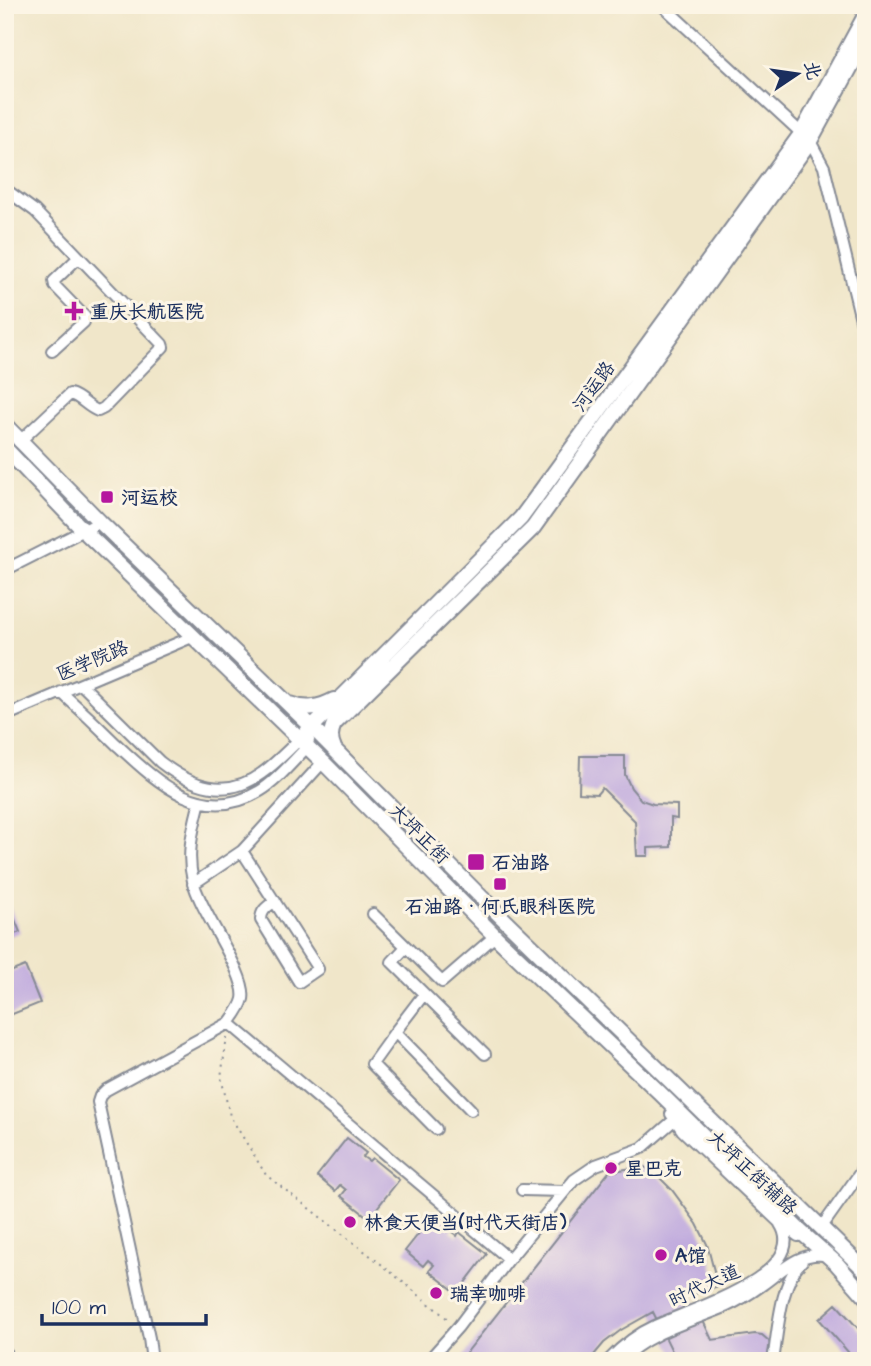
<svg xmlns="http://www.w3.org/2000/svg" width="871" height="1366" font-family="'Architects Daughter','LXGW WenKai TC',sans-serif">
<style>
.building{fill:#c1acde}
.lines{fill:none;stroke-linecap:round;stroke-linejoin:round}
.minor-casing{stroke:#868a94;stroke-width:14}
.major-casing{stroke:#868a94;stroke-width:18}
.path{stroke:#868a94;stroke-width:2;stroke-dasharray:2 5;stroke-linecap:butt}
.minor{stroke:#fff;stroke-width:10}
.major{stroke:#fff;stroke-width:14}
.poi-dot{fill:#b5179e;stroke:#fcf5e5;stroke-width:2.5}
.labels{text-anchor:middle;stroke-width:6;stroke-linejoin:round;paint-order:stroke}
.poi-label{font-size:19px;font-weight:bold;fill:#1b2f5e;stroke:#fcf5e5;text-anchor:start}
.street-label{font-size:19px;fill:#1b2f5e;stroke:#fcf5e5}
</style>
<rect width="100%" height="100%" fill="#fcf5e5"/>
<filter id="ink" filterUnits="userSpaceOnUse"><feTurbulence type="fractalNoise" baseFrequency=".0143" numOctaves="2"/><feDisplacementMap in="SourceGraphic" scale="14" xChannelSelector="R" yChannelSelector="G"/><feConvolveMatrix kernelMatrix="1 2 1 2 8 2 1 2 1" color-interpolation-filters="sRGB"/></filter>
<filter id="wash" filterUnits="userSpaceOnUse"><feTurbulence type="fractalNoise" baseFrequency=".00686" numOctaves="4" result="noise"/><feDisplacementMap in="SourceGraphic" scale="28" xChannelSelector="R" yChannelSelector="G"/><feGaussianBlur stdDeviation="1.57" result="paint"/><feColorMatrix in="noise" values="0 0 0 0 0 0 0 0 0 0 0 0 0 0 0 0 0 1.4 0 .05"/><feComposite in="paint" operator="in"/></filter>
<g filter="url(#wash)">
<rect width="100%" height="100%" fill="#f0e6c9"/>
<g id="blocks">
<path class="building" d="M580 756H625V775L631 788 641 800 653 804 677 805V819L671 818V847L648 848V856H637L635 821 602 788 597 794 579 793Z
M5 896 20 932 5 938Z
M25 966 40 1003 5 1017V974Z
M347 1138 366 1153 363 1157 369 1161 372 1158 399 1180 369 1218 341 1196 346 1190 340 1185 335 1191 317 1176Z
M643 1166 658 1176 672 1190 697 1224 707 1244 718 1286 691 1295 712 1340 755 1334 762 1335 769 1341 770 1345 768 1355 763 1361H664L674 1355 653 1312 621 1330 604 1343 589 1361H460L609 1172Z
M435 1213 453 1228 451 1231 457 1236 459 1232 487 1254 457 1293 429 1271 434 1265 428 1260 423 1266 405 1251Z
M836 1304 866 1337V1361H856L819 1319Z"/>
</g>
</g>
<g filter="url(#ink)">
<use href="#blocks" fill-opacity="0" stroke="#868a94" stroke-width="2"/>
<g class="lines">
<g class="minor-casing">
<path id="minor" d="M662 5 810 141 824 167 866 340
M5 189 35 211 162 344 163 347 104 408 98 411C87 407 81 397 70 394L19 442
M52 351 84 322 85 317 55 286 54 281 79 257
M5 570 100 522
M81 684 160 762C191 786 226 800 262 773 275 764 287 751 299 740
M61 692C80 709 98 726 116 744 156 781 202 826 260 791 278 780 292 762 307 747L309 740
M5 716 192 637
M200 801C193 829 186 853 193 881 200 912 248 974 243 999 241 1008 234 1016 229 1023L509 1259
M242 851 318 969 299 982 261 920C261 910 267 907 275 901
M193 884 242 851 323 762
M373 914 442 982 495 936
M406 947 392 962 485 1054
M424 994 395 1032 471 1110
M395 1032 372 1064 436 1129
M671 1114 682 1130 778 1221 798 1236
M522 1190 564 1191
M821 1228 860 1173 866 1156
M5 1351 6 1361
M152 1361 149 1338 98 1102 100 1096 106 1090 229 1023
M428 1361 458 1327 509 1259 574 1180 596 1165 642 1148 674 1120
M608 1361C622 1346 637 1334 655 1326 686 1311 813 1274 780 1224
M620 1361C647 1332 690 1322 725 1307 738 1301 751 1293 762 1285 782 1271 798 1252 824 1255
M773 1361C778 1331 780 1282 802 1261"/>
</g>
<g class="major-casing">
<path id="major" d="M5 425 100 522 312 727 482 898 866 1271
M5 448 83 530 323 762 495 936 660 1093 801 1232 836 1263 866 1297
M290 704C306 710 319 708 334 700
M306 733 521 518 801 134 866 14
M334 748C330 739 330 733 334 724L533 528 810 141 866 39"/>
</g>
<path class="path" d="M227 1037 221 1077 230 1116 266 1175 381 1264 449 1320"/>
<use href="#minor" class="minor"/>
<use href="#major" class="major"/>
</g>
</g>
<g class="poi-dot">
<path d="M70.5 300.5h7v7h7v7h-7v7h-7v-7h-7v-7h7z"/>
<rect x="100" y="490" width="14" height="14" rx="3.5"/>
<rect x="467" y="853" width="18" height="18" rx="3.5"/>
<rect x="493" y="877" width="14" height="14" rx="3.5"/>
<circle cx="611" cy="1168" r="7"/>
<circle cx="350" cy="1222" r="7"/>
<circle cx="661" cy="1255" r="7"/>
<circle cx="436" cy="1293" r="7"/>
</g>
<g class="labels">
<g class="poi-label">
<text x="90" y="318">重庆长航医院</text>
<text x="121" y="504">河运校</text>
<text x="492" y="869">石油路</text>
<text x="500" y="913" text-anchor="middle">石油路‧何氏眼科医院</text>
<text x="625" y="1175">星巴克</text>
<text x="364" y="1229">林食天便当(时代天街店)</text>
<text x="675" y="1262">A馆</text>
<text x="450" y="1300">瑞幸咖啡</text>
</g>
<g class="street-label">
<text transform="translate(593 386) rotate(-54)" y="7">河运路</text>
<text transform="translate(92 660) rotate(-23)" y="7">医学院路</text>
<text transform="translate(420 833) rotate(45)" y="7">大坪正街</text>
<text transform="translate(753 1172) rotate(43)" y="7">大坪正街辅路</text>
<text transform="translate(704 1285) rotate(-25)" y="7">时代大道</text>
</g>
</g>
<rect width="871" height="1366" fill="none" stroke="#fcf5e5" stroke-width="28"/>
<g transform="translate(797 74) rotate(77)" stroke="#fcf5e5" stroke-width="5" paint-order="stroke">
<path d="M0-5L12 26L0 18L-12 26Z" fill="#1b2f5e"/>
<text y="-10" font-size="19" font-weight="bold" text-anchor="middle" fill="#1b2f5e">北</text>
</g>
<path d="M42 1314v10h164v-10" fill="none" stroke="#1b2f5e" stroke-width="3.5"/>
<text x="52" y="1314" font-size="21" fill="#1b2f5e" stroke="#fcf5e5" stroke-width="5" paint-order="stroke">100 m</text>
</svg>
